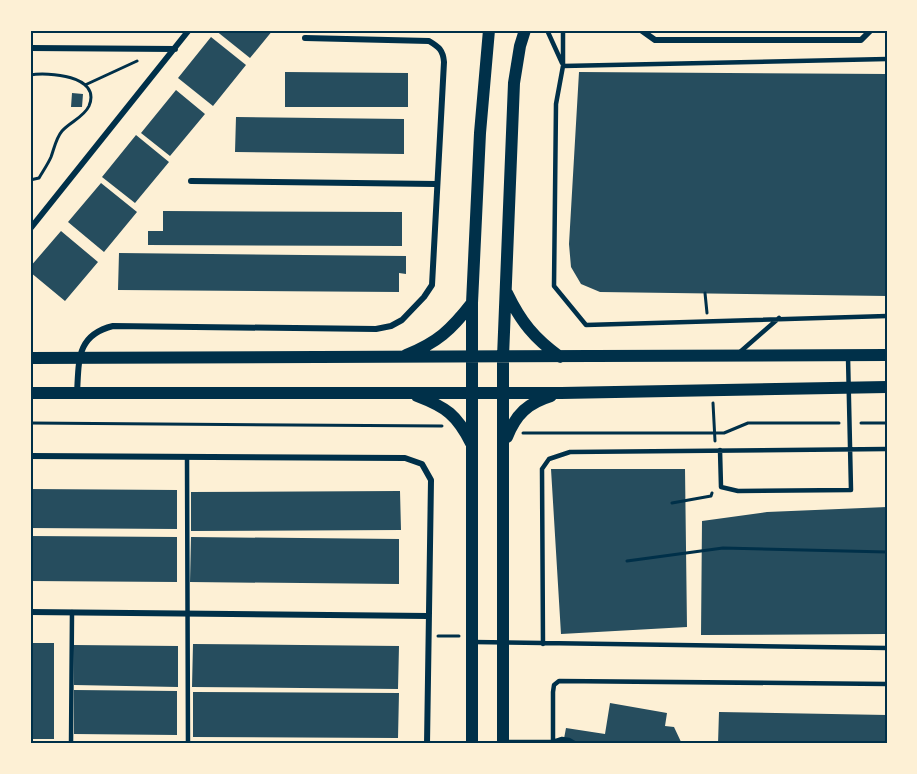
<svg xmlns="http://www.w3.org/2000/svg" width="917" height="774" font-family="'Alegreya Sans',sans-serif">
<style>
.building{fill:#264d5e}
.lines{fill:none;stroke-linecap:round;stroke-linejoin:round}
.path{stroke:#003049;stroke-width:3}
.service{stroke:#003049;stroke-width:4.5}
.minor{stroke:#003049;stroke-width:6}
.secondary{stroke:#003049;stroke-width:12}
.neatline{fill:none;stroke:#003049;stroke-width:2}
</style>
<rect width="100%" height="100%" fill="#fdf0d5"/>
<path class="building" d="M215 30H273L250 58Z
M211 37 246 65 213 106 178 78Z
M285 72 408 73V107H285Z
M579 72 887 74V296L600 292 581 284 571 267 569 244Z
M176 90 205 114 170 156 141 133Z
M72 93 83 94 82 107H71Z
M236 117 404 119V154L235 152Z
M136 135 169 162 135 203 102 177Z
M101 183 137 212 104 252 68 222Z
M163 211 402 212V246L148 245V231H163Z
M61 231 98 262 65 301 30 272V267Z
M119 253 406 256V274L399 273V292L118 290Z
M551 469H685L687 627 561 634Z
M30 489 177 490V529L30 528Z
M400 491 401 530 191 531V492Z
M887 507V634L701 635 702 521 767 512Z
M30 536 177 537V582L30 581Z
M191 537 399 539V584L190 582Z
M30 643H54V739H30Z
M193 644 399 646 398 689 192 687Z
M74 645 178 646V687L74 685Z
M74 690 177 691V735L74 734Z
M193 692 399 693 398 738 193 737Z
M610 703 667 713 665 726 674 727 682 744H563L566 728 605 734Z
M719 712 887 715V744H718Z"/>
<g class="lines">
<path class="path" d="M30 75C47 72 102 75 89 106 84 117 70 122 62 131 56 138 54 149 51 157 48 164 43 171 39 178L30 180
M85 85 137 61
M705 293 707 313
M713 403 715 441
M30 423 442 426
M861 423H887
M523 433H724L748 423H839
M672 503 711 496 712 493
M627 561 723 548 887 552
M438 636H459"/>
<path class="service" d="M547 30 562 63
M563 30V66L556 104 554 286 586 325 887 316
M563 66 887 59
M740 352 779 318
M720 450 721 487 738 491 851 490 848 357
M187 457 188 744
M473 642 887 648
M543 644 542 469 549 459 570 452 887 449
M505 742H553L562 739 569 740 576 744
M71 744 72 612
M553 744V692L554 685 559 681 887 684"/>
<path class="minor" d="M641 30 655 40H861L871 30
M30 48 175 49
M191 181 436 184
M30 229 189 30
M77 393C79 361 76 335 113 326L376 329 391 326 402 320 424 297 432 285 444 62C443 50 439 47 429 41L305 38
M30 456 405 458 422 464 431 480 427 744
M30 612 428 616"/>
<path class="secondary" d="M507 293C521 322 534 338 560 357
M406 355C437 343 451 330 472 303
M30 358 887 355
M30 393H561L887 387
M417 396C446 407 457 415 471 443
M507 437C516 414 528 403 551 396
M472 744V303L480 133 489 30
M503 744V357L514 83 520 46 525 30"/>
</g>
<rect width="917" height="774" fill="none" stroke="#fdf0d5" stroke-width="63"/>
<rect x="32" y="32" width="854" height="710" class="neatline"/>
</svg>
